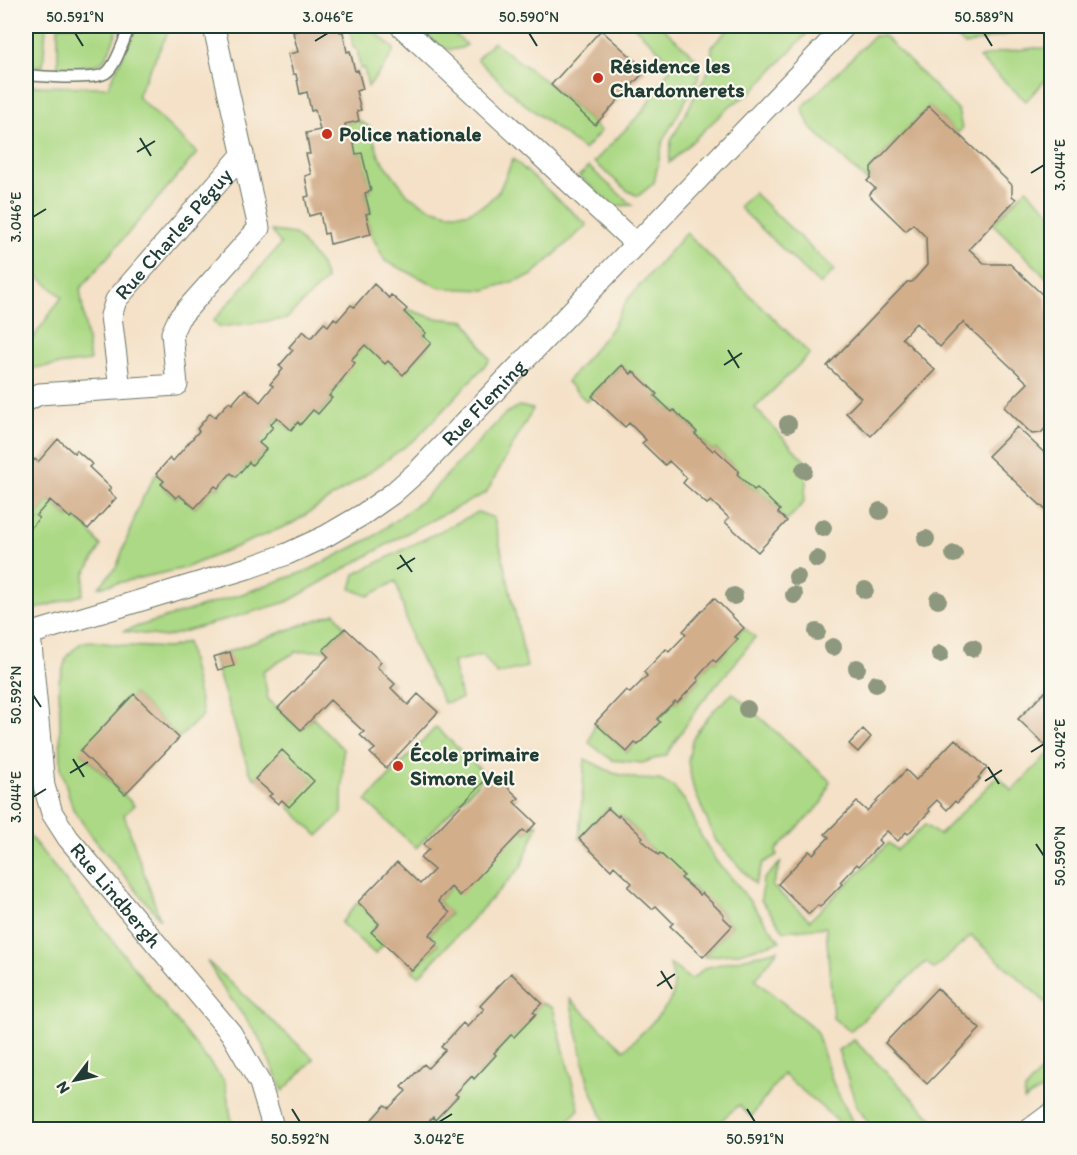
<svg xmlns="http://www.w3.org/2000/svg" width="1077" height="1155" font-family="Itim,sans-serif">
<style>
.green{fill:#acd985;stroke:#668b5c;stroke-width:1.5}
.building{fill:#d2ae8b}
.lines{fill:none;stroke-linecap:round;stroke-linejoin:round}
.service-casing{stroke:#6a7667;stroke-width:13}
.minor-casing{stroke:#6a7667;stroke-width:23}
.service{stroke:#fff;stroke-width:10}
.minor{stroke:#fff;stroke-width:21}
.tree{fill:#8e987f}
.ticks{fill:none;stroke:#1f3d34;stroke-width:2}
.poi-dot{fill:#c8321e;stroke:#fbf7ec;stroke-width:2}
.labels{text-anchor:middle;stroke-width:4.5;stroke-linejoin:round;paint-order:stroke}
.poi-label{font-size:21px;font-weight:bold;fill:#1f3d34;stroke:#fbf7ec;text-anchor:start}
.street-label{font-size:21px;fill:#1f3d34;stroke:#fbf7ec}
.neatline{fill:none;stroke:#1f3d34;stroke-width:2}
.ticks-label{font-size:15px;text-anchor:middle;fill:#1f3d34}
</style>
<rect width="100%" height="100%" fill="#fbf7ec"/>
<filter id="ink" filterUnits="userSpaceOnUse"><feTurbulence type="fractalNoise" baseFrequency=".0167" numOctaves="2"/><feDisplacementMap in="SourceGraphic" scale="12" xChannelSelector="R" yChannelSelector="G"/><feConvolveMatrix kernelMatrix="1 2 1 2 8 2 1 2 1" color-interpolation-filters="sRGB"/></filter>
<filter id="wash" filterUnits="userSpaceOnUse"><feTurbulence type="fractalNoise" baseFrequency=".008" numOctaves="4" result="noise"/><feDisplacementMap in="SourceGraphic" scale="24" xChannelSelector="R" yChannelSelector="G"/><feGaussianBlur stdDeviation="1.35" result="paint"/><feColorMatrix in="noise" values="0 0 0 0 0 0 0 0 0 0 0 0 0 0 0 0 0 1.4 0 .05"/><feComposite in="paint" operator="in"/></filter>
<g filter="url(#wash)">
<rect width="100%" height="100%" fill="#f4e1c7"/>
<path class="green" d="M26 26H46L43 66H26Z
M58 26H119C101 72 107 64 58 68Z
M137 26H171L137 96 197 153 80 289 90 361 26 369V348L62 297 26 266V86L108 87Z
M344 26H368L394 49C393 58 375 77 368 87L364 68 360 69 357 49 353 48 350 29 345 30Z
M418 26H445L467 45C444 58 434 41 418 26Z
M634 26H661L699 61 698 79 663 140 654 183 638 196 628 191 594 162 643 111 673 64Z
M732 26H814L752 92 731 105 669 163 671 141 711 66 712 46Z
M944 26H1051V32L1020 31 965 45Z
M874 36H884L958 110 962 129 957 133 929 106 871 167V177L867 181 810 127 802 108Z
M493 42 551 85 601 131 584 150 517 98 477 59Z
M1035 48 1051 49V74L1026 101 979 58 1000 52Z
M359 121 370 127 379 156 408 195 430 208 448 213H467L486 204 499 191 513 159 587 225 531 276 485 290 441 288 385 261 371 234 366 214 370 213 365 193 371 191 362 153 356 154 352 134 347 135 345 124Z
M589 167 632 205 614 206 579 176Z
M1026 189 1051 212V282L993 224Z
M754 193 834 270 820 285 739 207Z
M271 231 295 234 321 265 326 280 286 319 219 327 213 321 281 244Z
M686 233 810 354 755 408 808 464 804 502 787 521 778 513 780 510 757 488 754 490 737 474 738 471 716 449 713 451 695 434 697 432 674 410 672 412 633 372 631 374 621 365 587 402 567 382 611 329 627 300Z
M407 309 434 318 466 321 490 360 417 438 360 479 293 523 185 568 99 587 117 566 140 503 156 474 164 481 161 485 176 498 179 495 195 508 215 486 218 488 231 473 236 477 249 462 253 464 266 449 259 443 277 417 291 430 298 422 300 424 313 410 318 414 332 399 329 396 342 381 341 379 351 360 365 345 385 363 388 361 403 374 431 343 423 336 426 333 404 312Z
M519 406 533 409 486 493 414 529 287 602 165 637 123 631 239 595 309 570 373 537 425 498 506 413Z
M50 500 69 518 72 516 88 529 101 546 85 574 82 595 26 612V534L39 519 36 516Z
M478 512 494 518 527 667 497 674 483 655 453 662 461 699 444 703 413 644 396 581 368 596 351 589 355 574Z
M335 613 345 628 323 650 296 652 263 671 268 699 301 730 313 718 343 749 342 813 318 836 289 807 313 780 282 751 255 779 249 771 213 657Z
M744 628 755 637 732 667 700 704 666 755 642 763 612 760 589 743 595 723 627 752 675 701 677 703 699 680 697 678 713 660 716 662 737 639 735 637Z
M90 641 127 646 169 648 187 642 203 715 179 738 134 694 82 753 134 805 124 815 160 919 91 835 73 809 61 769 59 681 67 656 81 643Z
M733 693 830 781 823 802 776 850 777 855 763 863 755 884 716 841 693 787 688 762 692 740 699 729 713 711Z
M436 727 486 775 416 848 366 801Z
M1051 751V1007L971 936 934 969 926 962 850 1031 833 1018 826 927 784 931 761 900 763 880 781 862 772 886 810 920 889 843 897 850 925 825 939 835 998 776 1012 791Z
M585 759 613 773 639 779 659 780 673 786 688 805 701 836 716 861 735 882 780 941 739 953 703 957 732 926 723 917 724 915 702 894 700 895 641 839 643 837 620 815 618 817 608 808 579 839Z
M26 822 28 834 225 1082 233 1129H26Z
M536 823 538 824 521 867 419 976 412 971 438 944 429 935 450 914 438 901 451 887 523 830 527 833Z
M358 902 379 924 371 932 384 944 375 954 341 923Z
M778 950 755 980 816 1030 833 1083 856 1129H847L783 1074 751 1117 739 1105 711 1129H607L588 1082 570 999 624 1050C637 1038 665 1012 672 997 676 986 672 974 670 964L691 980 705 968Z
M207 961 314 1059 283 1091 258 1036 223 988Z
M542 1003 553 1008 579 1109 568 1121 567 1129 421 1130 433 1117 435 1119 457 1096 455 1094 472 1076 475 1078 496 1056 494 1053 511 1035 514 1037 535 1014 533 1012Z
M854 1040 939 1125 934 1129H873L857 1107 838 1050Z
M1051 1060V1084L1024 1100 1025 1090Z"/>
<g id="blocks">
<path class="building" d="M296 26H338L340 32H343L347 52 350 51 355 71 358 70 363 89 356 91 361 110 357 111 359 121 345 124 347 135 352 134 356 154 362 153 371 191 365 193 370 213 366 214 371 234 330 244 328 233 324 234 320 213 309 216 305 197 309 196 305 176 311 174 306 154H310L306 133 320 130 315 110 311 111 307 92 300 94 296 74H293L288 54 298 52 293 32 297 31Z
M601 30 646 70 595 125 551 85Z
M929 106 1012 185V196L1016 199 969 249 985 264H1010L1046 298 1047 310 1052 315V421L1041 433 1032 434 1004 407 1028 383 963 322 940 347 916 323 902 338 935 370 871 436 846 413 861 398 827 366 907 282H912L927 265 926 237 913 224 906 231 869 195 875 188 867 181 871 177V167Z
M374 284 389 298 391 295 407 309 404 312 426 333 423 336 431 343 403 375 388 361 385 364 365 345 351 360 355 363 329 396 332 398 318 414 313 410 300 425 298 422 291 430 277 417 270 425 273 427 259 443 266 449 252 465 249 462 236 477 231 473 218 488 215 486 195 508 179 495 176 498 161 484 164 481 156 474 170 458 173 461 199 431 197 429 210 413 215 417 229 402 232 404 245 389 260 402 273 386 270 384 283 369 279 366 293 350 289 347 303 331 311 338 324 323 328 326 334 318 337 321 351 305 354 307Z
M622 365 631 374 633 371 657 394 655 396 672 412 674 410 697 432 695 434 713 451 715 449 739 471 737 474 754 490 757 488 780 510 778 513 787 521 758 552 725 522 729 518 711 501 707 504 683 483 687 478 669 461 665 465 642 443 646 440 629 423 625 427 592 396Z
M1017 427 1052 460V516L988 456Z
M58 439 74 453 76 450 92 464 89 467 111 488 108 491 116 498 88 529 72 516 70 518 50 500 36 516 39 518 26 534V470L35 459 38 462Z
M714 598 744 628 735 637 738 639 716 662 713 660 697 678 699 680 677 703 675 701 657 719 660 722 638 745 635 743 627 752 595 723 626 690 630 693 647 676 644 672 666 649 669 652 686 634 683 631Z
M345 628 381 662 377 667 395 684 391 688 408 705 418 694 438 712 386 768 370 753 375 749 360 735 364 732 330 700 301 730 278 708 329 656 323 650Z
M230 652 234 666 218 670 213 657Z
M1052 685V746L1049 749 1018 719Z
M134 694 179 738 125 794 80 751Z
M863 729 871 737 858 752 849 744Z
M955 739 987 768 978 778 980 779 957 803 955 801 947 810 937 800 928 809 930 811 908 834 906 832 898 841 887 831 878 840 881 843 859 866 857 864 840 882 842 884 820 907 818 905 809 914 778 884 809 851 813 854 829 837 825 834 857 802 867 811 906 770 916 780Z
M282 750 314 781 289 807 282 800 278 804 269 796 272 794 255 779Z
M492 773 519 798 514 802 536 823 527 833 523 830 460 896 451 887 438 901 450 913 429 935 438 943 412 971 371 932 379 924 358 902 397 862 420 884 434 870 420 858 429 849 423 845Z
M608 808 618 817 619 815 643 837 641 839 658 855 660 853 684 876 681 878 700 895 702 893 724 915 723 917 732 926 703 957 670 926 673 923 656 906 652 909 628 887 632 883 614 866 611 870 579 839Z
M511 973 542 1003 533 1012 536 1014 514 1037 511 1035 494 1053 496 1055 474 1079 472 1076 455 1094 458 1096 435 1120 433 1117 421 1130H362L385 1105 389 1108 406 1091 402 1087 424 1064 428 1068 445 1050 441 1047 463 1023 467 1027 484 1009 480 1006Z
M937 988 980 1029 927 1084 885 1043Z"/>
</g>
</g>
<g filter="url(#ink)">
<use href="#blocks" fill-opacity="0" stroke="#6a7667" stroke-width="1.5"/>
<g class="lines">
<g class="service-casing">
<path id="service" d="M26 75C41 76 95 81 106 73 117 65 124 38 130 26"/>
</g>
<g class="minor-casing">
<g id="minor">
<path d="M401 26 635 243"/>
<path id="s1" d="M120 389 111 316 116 300 243 154"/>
<path d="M26 401 39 394 177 385 172 333 179 318 259 228 215 32 216 26"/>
<path id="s2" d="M30 634 44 786 52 813 68 838 231 1033 260 1083 274 1130"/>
<path id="s3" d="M26 635 248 568 287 554 326 536 362 515 392 494 420 469 845 26"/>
<path d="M1029 1130 1052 1113"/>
</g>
</g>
<use href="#service" class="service"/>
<use href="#minor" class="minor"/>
</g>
<g class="tree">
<circle cx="788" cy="424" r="9"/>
<circle cx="804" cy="470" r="9"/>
<circle cx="880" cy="511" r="9"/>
<circle cx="823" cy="528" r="9"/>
<circle cx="926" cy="539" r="9"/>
<circle cx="954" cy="554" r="9"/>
<circle cx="817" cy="559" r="9"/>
<circle cx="797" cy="577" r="9"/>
<circle cx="865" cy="590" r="9"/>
<circle cx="794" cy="595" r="9"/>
<circle cx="734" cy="596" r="9"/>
<circle cx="938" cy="600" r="9"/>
<circle cx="817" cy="632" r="9"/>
<circle cx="833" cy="647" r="9"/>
<circle cx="973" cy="648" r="9"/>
<circle cx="940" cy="654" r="9"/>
<circle cx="857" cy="668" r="9"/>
<circle cx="876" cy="684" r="9"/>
<circle cx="747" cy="709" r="9"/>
</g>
</g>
<path class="ticks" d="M75 33 83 46M529 33 537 46M984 33 992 46M315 41 328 33M140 138 151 156M137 152 155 141M1031 173 1044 165M33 217 46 209M728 350 739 368M724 365 742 353M400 555 412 572M397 569 415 558M33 695 41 707M1031 752 1044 744M73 759 84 777M988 767 999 784M70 773 88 762M985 781 1002 770M33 797 46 789M1036 844 1044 856M661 971 672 989M657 986 675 974M292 1109 300 1122M747 1109 755 1122M439 1122 452 1114"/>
<g class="poi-dot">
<circle cx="598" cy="78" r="6"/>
<circle cx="327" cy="134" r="6"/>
<circle cx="398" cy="766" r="6"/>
</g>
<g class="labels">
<g class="poi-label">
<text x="610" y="73">Résidence les<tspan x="610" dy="24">Chardonnerets</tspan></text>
<text x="339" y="141">Police nationale</text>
<text x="410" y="761">École primaire<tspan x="410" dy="24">Simone Veil</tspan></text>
</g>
<g class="street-label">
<text dy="7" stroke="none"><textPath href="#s1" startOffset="178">Rue Charles Péguy</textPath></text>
<text dy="7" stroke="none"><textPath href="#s3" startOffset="524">Rue Fleming</textPath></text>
<text dy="7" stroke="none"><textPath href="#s2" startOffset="285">Rue Lindbergh</textPath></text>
</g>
</g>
<rect width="1077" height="1155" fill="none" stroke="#fbf7ec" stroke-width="66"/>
<g transform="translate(75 1080) rotate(238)" stroke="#fbf7ec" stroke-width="4.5" paint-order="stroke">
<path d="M0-4.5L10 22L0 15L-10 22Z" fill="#1f3d34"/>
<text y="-9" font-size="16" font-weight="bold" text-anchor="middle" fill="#1f3d34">N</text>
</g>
<rect x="33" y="33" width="1011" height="1089" class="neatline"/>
<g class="ticks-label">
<text x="75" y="22">50.591°N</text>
<text x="328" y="22">3.046°E</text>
<text x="529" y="22">50.590°N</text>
<text x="984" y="22">50.589°N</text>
<text transform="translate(1060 165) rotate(-90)" y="5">3.044°E</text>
<text transform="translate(16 217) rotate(-90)" y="5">3.046°E</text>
<text transform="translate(16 695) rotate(-90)" y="5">50.592°N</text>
<text transform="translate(1060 744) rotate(-90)" y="5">3.042°E</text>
<text transform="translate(16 797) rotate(-90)" y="5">3.044°E</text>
<text transform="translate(1060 856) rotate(-90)" y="5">50.590°N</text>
<text x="300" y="1144">50.592°N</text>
<text x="439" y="1144">3.042°E</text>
<text x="755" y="1144">50.591°N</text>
</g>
</svg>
